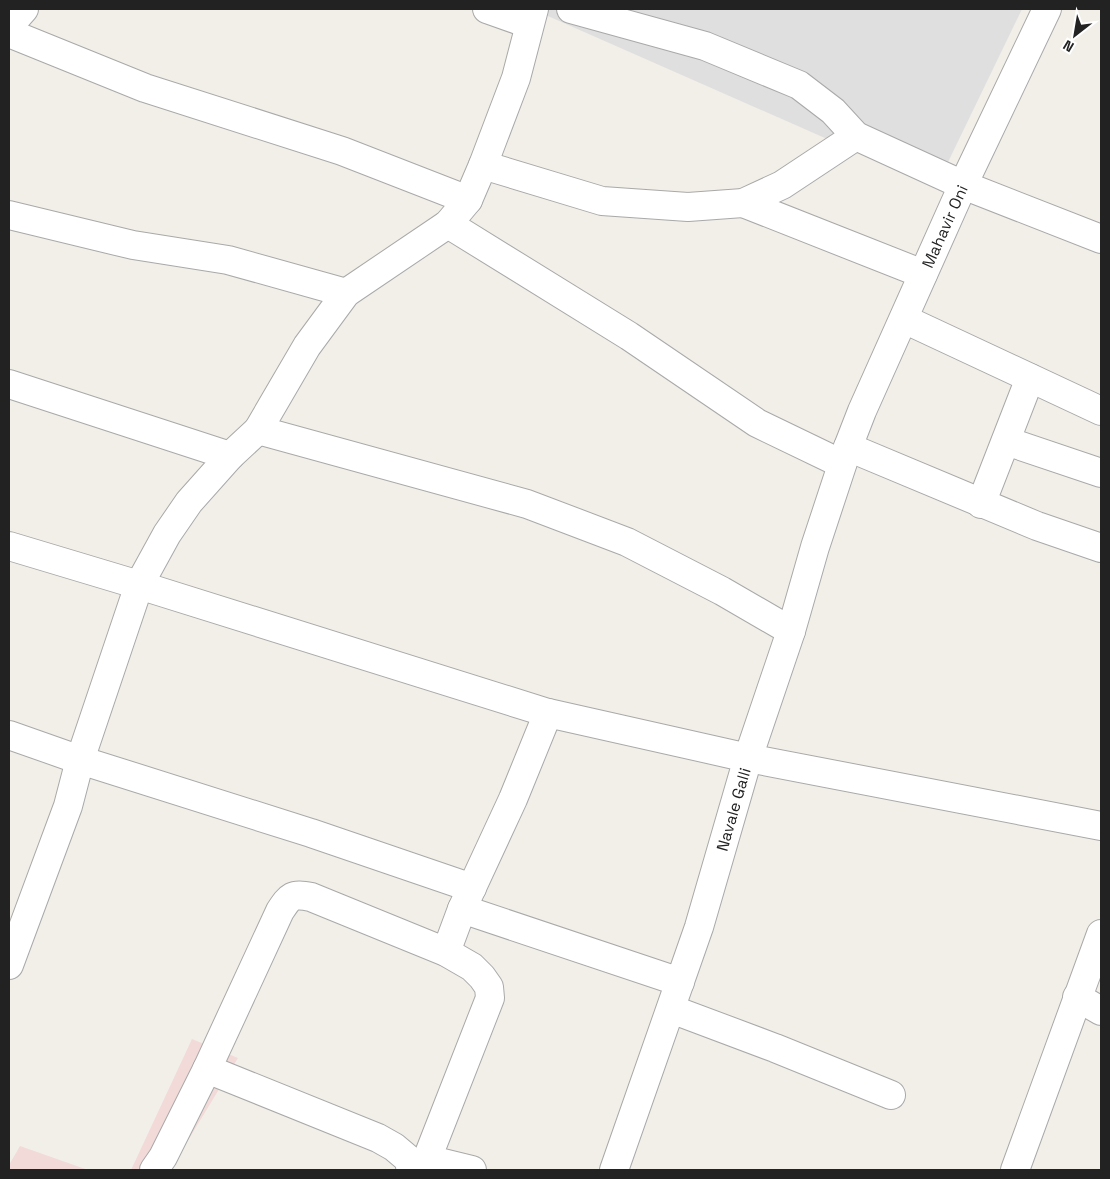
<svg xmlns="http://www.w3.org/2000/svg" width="1110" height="1179" font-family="'Space Grotesk',sans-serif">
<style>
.residential{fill:#e0dfdf}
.commercial{fill:#f2dad9}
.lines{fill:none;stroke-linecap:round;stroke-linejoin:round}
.minor-casing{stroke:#a9a9a9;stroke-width:30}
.minor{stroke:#fff;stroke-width:28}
.labels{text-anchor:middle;stroke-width:4;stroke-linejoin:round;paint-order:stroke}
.street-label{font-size:16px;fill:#222;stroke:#fff}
</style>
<rect width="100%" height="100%" fill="#f2efe9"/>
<path class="residential" d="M532 9H1022L936 187Z"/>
<path class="commercial" d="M192 1039 238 1058 170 1170H131Z
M20 1146 88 1170H9V1165Z"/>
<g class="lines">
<g class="minor-casing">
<g id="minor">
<path d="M487 9 529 24"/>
<path d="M571 9 705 46 799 85 833 111 856 136 963 185 1101 239"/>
<path d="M9 26 24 9"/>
<path d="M9 33 145 88 342 151 468 200"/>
<path d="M483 165 602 201 688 207 743 203 782 185 856 136"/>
<path d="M743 203 923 274"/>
<path d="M9 215 133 245 228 260 346 293"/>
<path d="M448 224 629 336 757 423 842 464"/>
<path d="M904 319 1101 411"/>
<path d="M9 384 230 456"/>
<path d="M258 430 527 504 627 542 722 591 791 631"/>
<path d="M1006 441 1101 473"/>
<path d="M848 447 1037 526 1101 548"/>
<path d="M981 504 1030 378"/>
<path d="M9 546 139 585 548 713 748 758 1101 826"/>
<path d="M9 735 80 760 311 833 472 888"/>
<path d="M462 909 680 982"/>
<path d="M446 952 462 909 513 799 548 713"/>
<path d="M9 965 68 806 80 760 139 585 167 534 189 502 230 456 258 430 307 346 346 293 448 224 468 200 483 165 516 78 534 9"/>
<path d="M1077 997 1101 1011"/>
<path d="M671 1009 775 1048 891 1095"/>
<path d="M207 1069 378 1138 394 1147 413 1163"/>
<path d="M410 1166 427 1159 472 1170"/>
<path d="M154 1170 163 1157 207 1069 280 911C290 896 292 893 311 897L446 952 472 967 482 977 489 987 490 998 427 1159"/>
<path id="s1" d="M614 1170 699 927 748 758 791 631 815 547 848 447 862 411 963 185 1047 9"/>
<path d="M1015 1170 1101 934"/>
</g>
</g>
<use href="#minor" class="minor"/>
</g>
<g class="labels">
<g class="street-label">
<text dy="6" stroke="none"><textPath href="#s1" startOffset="1001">Mahavir Oni</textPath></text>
<text dy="6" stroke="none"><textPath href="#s1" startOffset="380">Navale Galli</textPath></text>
</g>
</g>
<rect width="1110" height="1179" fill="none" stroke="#222222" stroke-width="20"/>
<g transform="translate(1075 35) rotate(211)" stroke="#ffffff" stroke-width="4" paint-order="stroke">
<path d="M0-4L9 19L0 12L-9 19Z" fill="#222222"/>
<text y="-8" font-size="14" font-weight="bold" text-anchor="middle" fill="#222222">N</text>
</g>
</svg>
